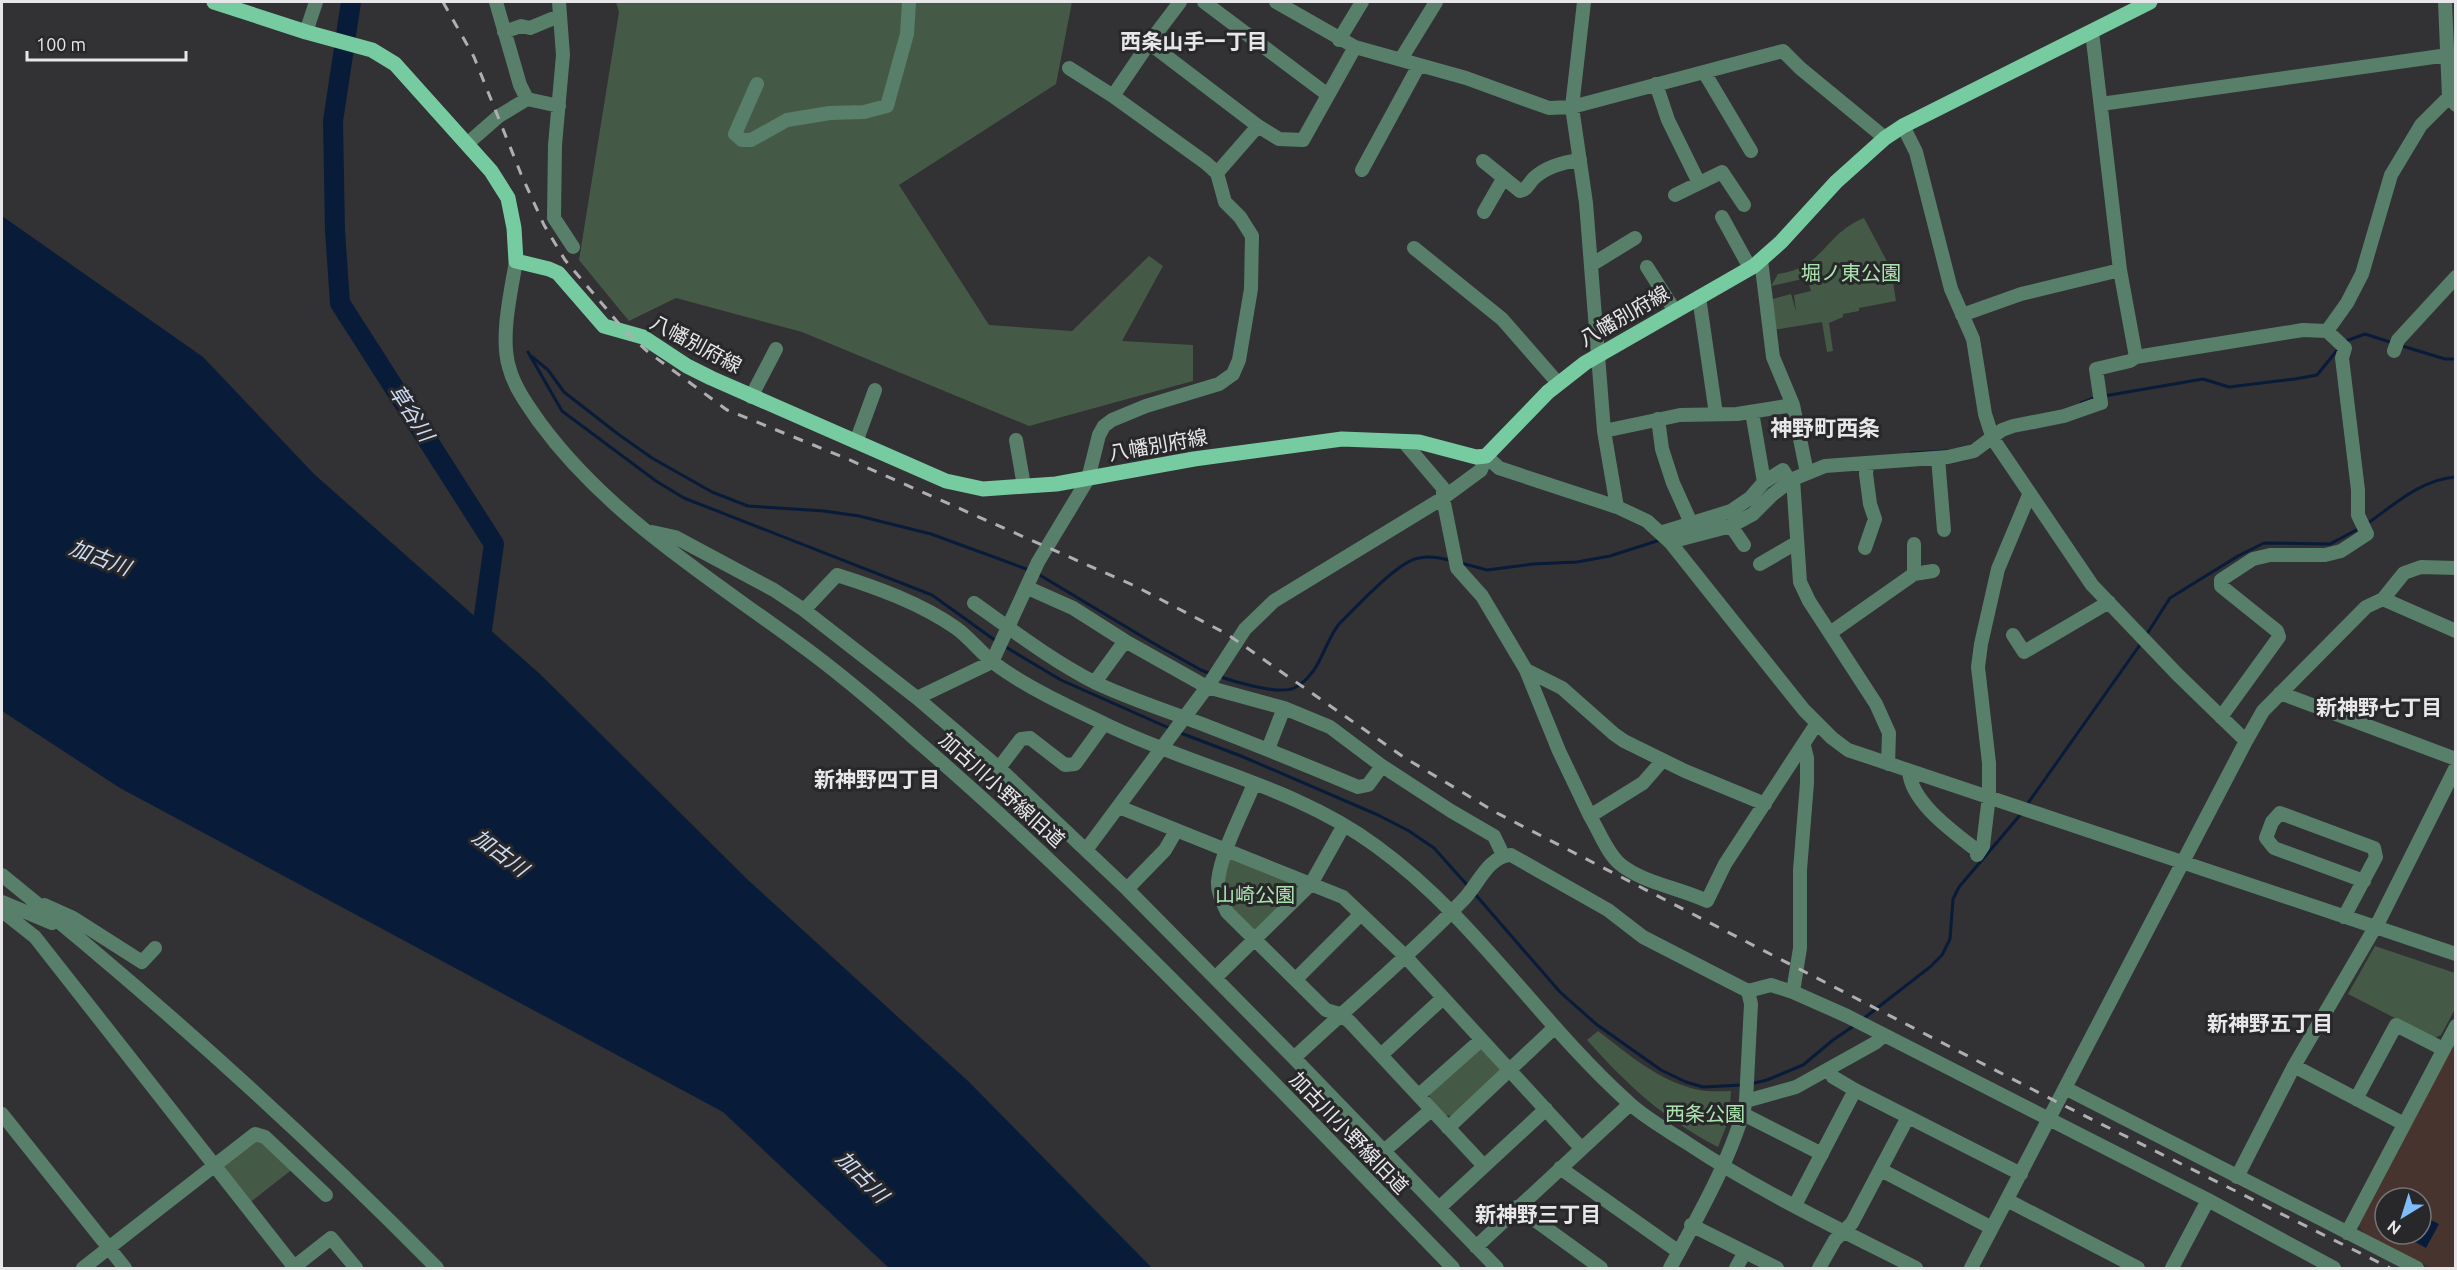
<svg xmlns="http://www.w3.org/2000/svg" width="2457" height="1270" font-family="Ubuntu,'Noto Sans JP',sans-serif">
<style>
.education{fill:#48342f;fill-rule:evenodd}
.green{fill:#455a46}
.water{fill:#081c39}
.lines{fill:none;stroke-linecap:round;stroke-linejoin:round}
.stream{stroke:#081c39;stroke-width:3}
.river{stroke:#081c39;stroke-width:20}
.minor{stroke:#587f6a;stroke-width:14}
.major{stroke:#77cba0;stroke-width:15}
.rail{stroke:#afafb1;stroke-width:3;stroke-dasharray:10 10;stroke-linecap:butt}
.labels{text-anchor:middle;stroke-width:6;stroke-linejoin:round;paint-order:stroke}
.park-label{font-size:20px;fill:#ace4af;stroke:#28272a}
.street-label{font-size:20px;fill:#e7e7e9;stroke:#28272a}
.neighbourhood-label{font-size:21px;font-weight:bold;fill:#e7e7e9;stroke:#28272a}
.water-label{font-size:21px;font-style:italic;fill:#ccdcf4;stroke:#28272a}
.quarter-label{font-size:22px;font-weight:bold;fill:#e7e7e9;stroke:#28272a}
</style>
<rect width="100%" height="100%" fill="#323134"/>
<path class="education" d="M2455 1041V1268H2432L2365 1235 2358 1224ZM2385 1198H2421V1234H2385Z"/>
<path class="green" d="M616 2H1072L1056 84 899 185 989 325 1072 331 1149 256 1163 266 1122 341 1193 345V381L1029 426 802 332 676 298 629 321 579 260 619 12Z
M1864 218 1891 269 1896 301 1859 308V311L1843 314V317L1829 323 1833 351 1827 352 1822 322 1773 330 1769 300 1791 294 1796 311 1794 295 1811 291 1807 278 1771 286 1778 274C1824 268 1824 234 1864 218Z
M1235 858 1298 883 1297 891 1259 930H1250L1224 900 1225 862Z
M2375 946 2455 973V1009L2441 1035 2434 1038 2348 994Z
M1598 1031C1628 1054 1660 1082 1699 1090 1709 1092 1721 1091 1731 1091L1729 1119 1718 1147C1664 1119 1627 1085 1587 1040Z
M1478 1044 1502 1072 1453 1116 1445 1115 1430 1102 1429 1089Z
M257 1137 294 1168 248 1204 220 1165Z"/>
<path class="water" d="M2 216 203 357 314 474 540 674 748 880 968 1081 1152 1268H889L723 1112 120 788 2 711Z
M2421 1215 2439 1224 2426 1248 2401 1234H2421Z"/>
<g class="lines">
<path class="stream" d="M2346 341 2365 334 2393 343
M2399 345 2445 359H2456
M528 352 562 411 656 481 684 498 932 595 996 641
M531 356 548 370 564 392 618 434 652 458 712 492 748 506 824 511 859 516 931 534 1029 570
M2104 396 2203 379 2229 387 2295 379 2317 375 2339 348
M2081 403 2097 397
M1911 453 1947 451
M2368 523C2395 504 2422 479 2456 477
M1461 563 1487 570 1533 564 1577 562 1610 556 1660 540
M1038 574 1153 643 1201 670 1211 674
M2145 637 2170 598 2238 556 2264 543 2330 544 2360 528
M1004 646 1061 680 1169 728
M1221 677C1236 682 1279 695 1294 688 1303 684 1313 673 1317 665 1325 651 1329 637 1339 624 1355 608 1395 565 1415 559 1427 555 1439 557 1452 561
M1178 732 1241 756 1378 815 1409 831 1434 848 1468 886
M2026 806 2142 642
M1474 893 1560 992 1596 1024 1634 1051 1661 1070 1686 1082 1703 1087 1743 1085
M1863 1019 1930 967 1942 955 1950 939 1953 899 1959 887 2021 814
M1750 1084 1767 1080 1803 1065 1833 1040 1855 1025"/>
<path class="river" d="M351 2 333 121 335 231 340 303 494 544 479 651"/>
<path class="minor" d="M496 2 520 85 527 99 559 106
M559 2 563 55 555 145 554 218 573 247
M1204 2 1328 95
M1276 2 1355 47 1466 78 1549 108 1572 107 1783 51 1800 68 1885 138
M1584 2 1572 107 1586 203 1604 431 1617 507
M2445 2 2449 97 2456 105
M306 32 316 2
M504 32 521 26 530 28 559 16
M1339 40 1362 2
M1149 43 1258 126 1217 173
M1401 59 1436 2
M1069 68 1113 96
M1704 72 1751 151
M757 84 735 134 742 140H751L787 120 830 113 864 112 887 106 907 34 909 2
M1656 84 1668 120 1699 183
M2101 104 2448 55
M1258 126 1279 139 1303 140 1355 47
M1903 126 1916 152 1951 289 1973 339 1985 414 1993 439 2092 585 2177 674 2246 741
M468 143 499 116 527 99
M1483 161 1520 191C1528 189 1528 184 1534 178 1546 167 1564 162 1580 160
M1362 170 1419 65
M1675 195 1722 172 1744 205
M1484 212 1503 179
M1722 217 1750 268
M1414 248 1502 319 1558 383
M1761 260 1773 357 1793 405 1807 473
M516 261C511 292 500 337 509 367 514 387 528 406 540 423 606 513 705 575 794 640 836 670 876 704 915 739 1106 903 1278 1088 1453 1268
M1591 265 1635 238
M1647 267 1675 311
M2120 270 2136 357
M1699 297 1716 414
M1962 315 2021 294 2120 270 2092 32
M2327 331 2347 303 2362 274 2391 175 2421 125 2449 97
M2394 351 2398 340 2456 277
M751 397 776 349
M1752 412 1764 482
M1658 419 1662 449 1673 483 1691 523
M1604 431 1680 415 1737 414 1793 405
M1016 440 1024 486
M1403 441 1443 488V498L1457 568 1482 596 1526 670 1559 751 1590 816 1643 783 1663 760
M856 442 875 390
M1938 458 1944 530
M1793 479 1800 582 1809 601 1876 704 1889 733 1888 764
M1731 526 1744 545
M652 532 675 537 774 590 804 610 917 698 999 768 1127 889 1294 1058 1497 1268
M1660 533 1731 511 1750 498 1764 482 1783 470 1790 482
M1670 542 1731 526 1753 514 1772 495 1793 479 1825 466 1948 457 1974 451 2002 430 2013 426 2064 416 2101 403 2096 369 2130 361 2136 357 2303 330 2327 331 2345 348 2342 358 2358 490V515L2367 534 2341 551 2325 555H2270L2253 559 2221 580V586L2277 631 2279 637 2221 717
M1865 548 1875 519 1870 504 1866 474 1867 463
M1760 564 1796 543
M1914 574 1933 571
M1028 588 1073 608 1125 641 1207 687 1284 708 1330 727 1382 766 1451 811 1494 836 1503 855
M2383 599 2456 631
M974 603C1012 630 1054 662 1096 683 1130 699 1167 711 1202 724 1254 744 1306 765 1358 787L1368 785 1382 766
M804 610 837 575C878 588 920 603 956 628 970 638 981 653 994 663 1024 686 1069 707 1103 723 1192 767 1295 786 1376 846 1474 917 1539 1022 1628 1102 1645 1118 1667 1130 1687 1143 1759 1191 1839 1229 1916 1268
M1830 633 1914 574V544
M2013 635 2024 652 2109 602
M1526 670 1562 688 1614 734 1624 741 1685 771 1765 804
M1095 682 1125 641
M2280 693 2456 759
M917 698 992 662 1038 562 1088 479 1099 435 1104 426 1112 420 1146 406 1219 384 1233 374 1239 360 1251 289 1252 236 1240 217 1225 202 1217 173 1206 163 1113 96 1149 43 1180 2
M1268 749 1284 708
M999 768 1021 739 1030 738 1065 765 1075 764 1104 724
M1909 771C1911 803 1955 833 1979 852
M1254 784C1243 811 1221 852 1218 881 1217 892 1223 903 1227 912L1326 1010 1340 1014 1350 1022 1484 1166
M1119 807 1343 897 1404 955 1581 1148
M1590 816C1599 831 1607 853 1620 864 1643 883 1680 888 1707 901L1725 864 1817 723
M1086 850 1210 683 1245 629 1274 601 1443 498 1481 470 1486 456 1499 468 1617 507 1647 521 1670 542 1804 710 1832 738 1848 750 2456 954
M1977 855 1983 846 1989 796V763L1978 667 1981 644 1998 569 2029 495
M2 875C154 998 300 1129 437 1268
M1127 889 1165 850 1176 831
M2 902 52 923
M44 905 73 918 142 962 155 948
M2 911 35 937 295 1268
M2344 917 2376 857 2374 848 2280 813 2272 822 2266 838 2274 848 2364 881
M1215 978 1311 884 1344 825
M1296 979 1361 914
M1748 991 1771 985 1793 992 1847 1016 2208 1200 2334 1268
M1793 992 1800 948V870L1807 783V758L1804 746
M1381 1055 1443 998
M1294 1058C1349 1006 1411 955 1463 900 1478 885 1488 856 1511 855L1608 910 1643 937 1748 991 1751 1004 1746 1101C1733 1156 1697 1218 1670 1268
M2294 1066 2404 1124
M1829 1070 1833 1077 1855 1090 2021 1174
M2065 1088 2417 1268
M1419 1095 1481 1040
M2356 1099 2396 1025 2443 1049
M1746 1101 1796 1087 1875 1043 1884 1035
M2 1114 125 1268
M1743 1114 1822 1154
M1448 1128 1555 1027
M1384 1151 1431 1110
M1560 1168 1679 1252
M1881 1170 1992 1228
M2237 1177 2294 1066 2380 919 2456 767
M2007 1200 2138 1268
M1795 1205 1855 1090
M1517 1207 1601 1268
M1439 1208 1546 1109
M1691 1225 1777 1268
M2347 1233 2456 1026
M1476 1247 1630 1104
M294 1267 331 1238 356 1268
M83 1268 255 1134 265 1137 326 1195
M1736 1268 1745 1252
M1819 1268 1835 1240 1852 1223 1908 1117
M1971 1268 2246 741 2263 711 2366 607 2383 599 2404 573 2421 567 2456 568
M2172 1268 2208 1200"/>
<path class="major" d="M214 2 306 32 372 50 395 64 491 171 508 198 514 228 516 261 549 269 558 273 604 326 643 337 687 366 711 378 946 481 983 489 1056 484 1194 459 1342 439 1419 442 1476 457 1486 456 1548 392 1585 363 1754 266 1781 242 1836 182 1885 138 1903 126 2150 2"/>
<path class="rail" d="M443 2 474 57 521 174 544 225 565 260 626 332 648 352 727 410 843 457 1135 586 1227 634 1405 758 1497 813 2057 1102 2390 1268"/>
</g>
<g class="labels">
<g class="park-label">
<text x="1851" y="280">堀ノ東公園</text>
<text x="1255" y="902">山崎公園</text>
<text x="1705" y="1121">西条公園</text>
</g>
<g class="street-label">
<text transform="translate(1624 316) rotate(-30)" y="7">八幡別府線</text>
<text transform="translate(696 344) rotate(28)" y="7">八幡別府線</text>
<text transform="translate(1158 445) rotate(-10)" y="7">八幡別府線</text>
<text transform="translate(1002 790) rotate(42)" y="7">加古川小野線旧道</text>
<text transform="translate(1349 1133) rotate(46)" y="7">加古川小野線旧道</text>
</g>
<g class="neighbourhood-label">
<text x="1194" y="49">西条山手一丁目</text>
<text x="2379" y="715">新神野七丁目</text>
<text x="877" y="787">新神野四丁目</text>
<text x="2270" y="1031">新神野五丁目</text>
<text x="1538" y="1222">新神野三丁目</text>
</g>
<g class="water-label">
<text transform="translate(411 413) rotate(57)" y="7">草谷川</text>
<text transform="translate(100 558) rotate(21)" y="7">加古川</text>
<text transform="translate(500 853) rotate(37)" y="7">加古川</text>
<text transform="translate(862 1177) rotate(45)" y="7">加古川</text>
</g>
<g class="quarter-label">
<text x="1825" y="436">神野町西条</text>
</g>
</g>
<rect width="2457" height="1270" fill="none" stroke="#e7e7e9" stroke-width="6"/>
<g transform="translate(2403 1216) rotate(218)"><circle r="28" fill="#28272a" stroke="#747476" stroke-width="1.5"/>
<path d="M0-4.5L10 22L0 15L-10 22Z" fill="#7ebdf9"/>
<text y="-9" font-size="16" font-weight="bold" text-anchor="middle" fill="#e7e7e9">N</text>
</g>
<path d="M27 51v9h159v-9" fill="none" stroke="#e7e7e9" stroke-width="3"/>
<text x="36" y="51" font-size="18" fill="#e7e7e9" stroke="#28272a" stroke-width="4.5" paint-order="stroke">100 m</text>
</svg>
